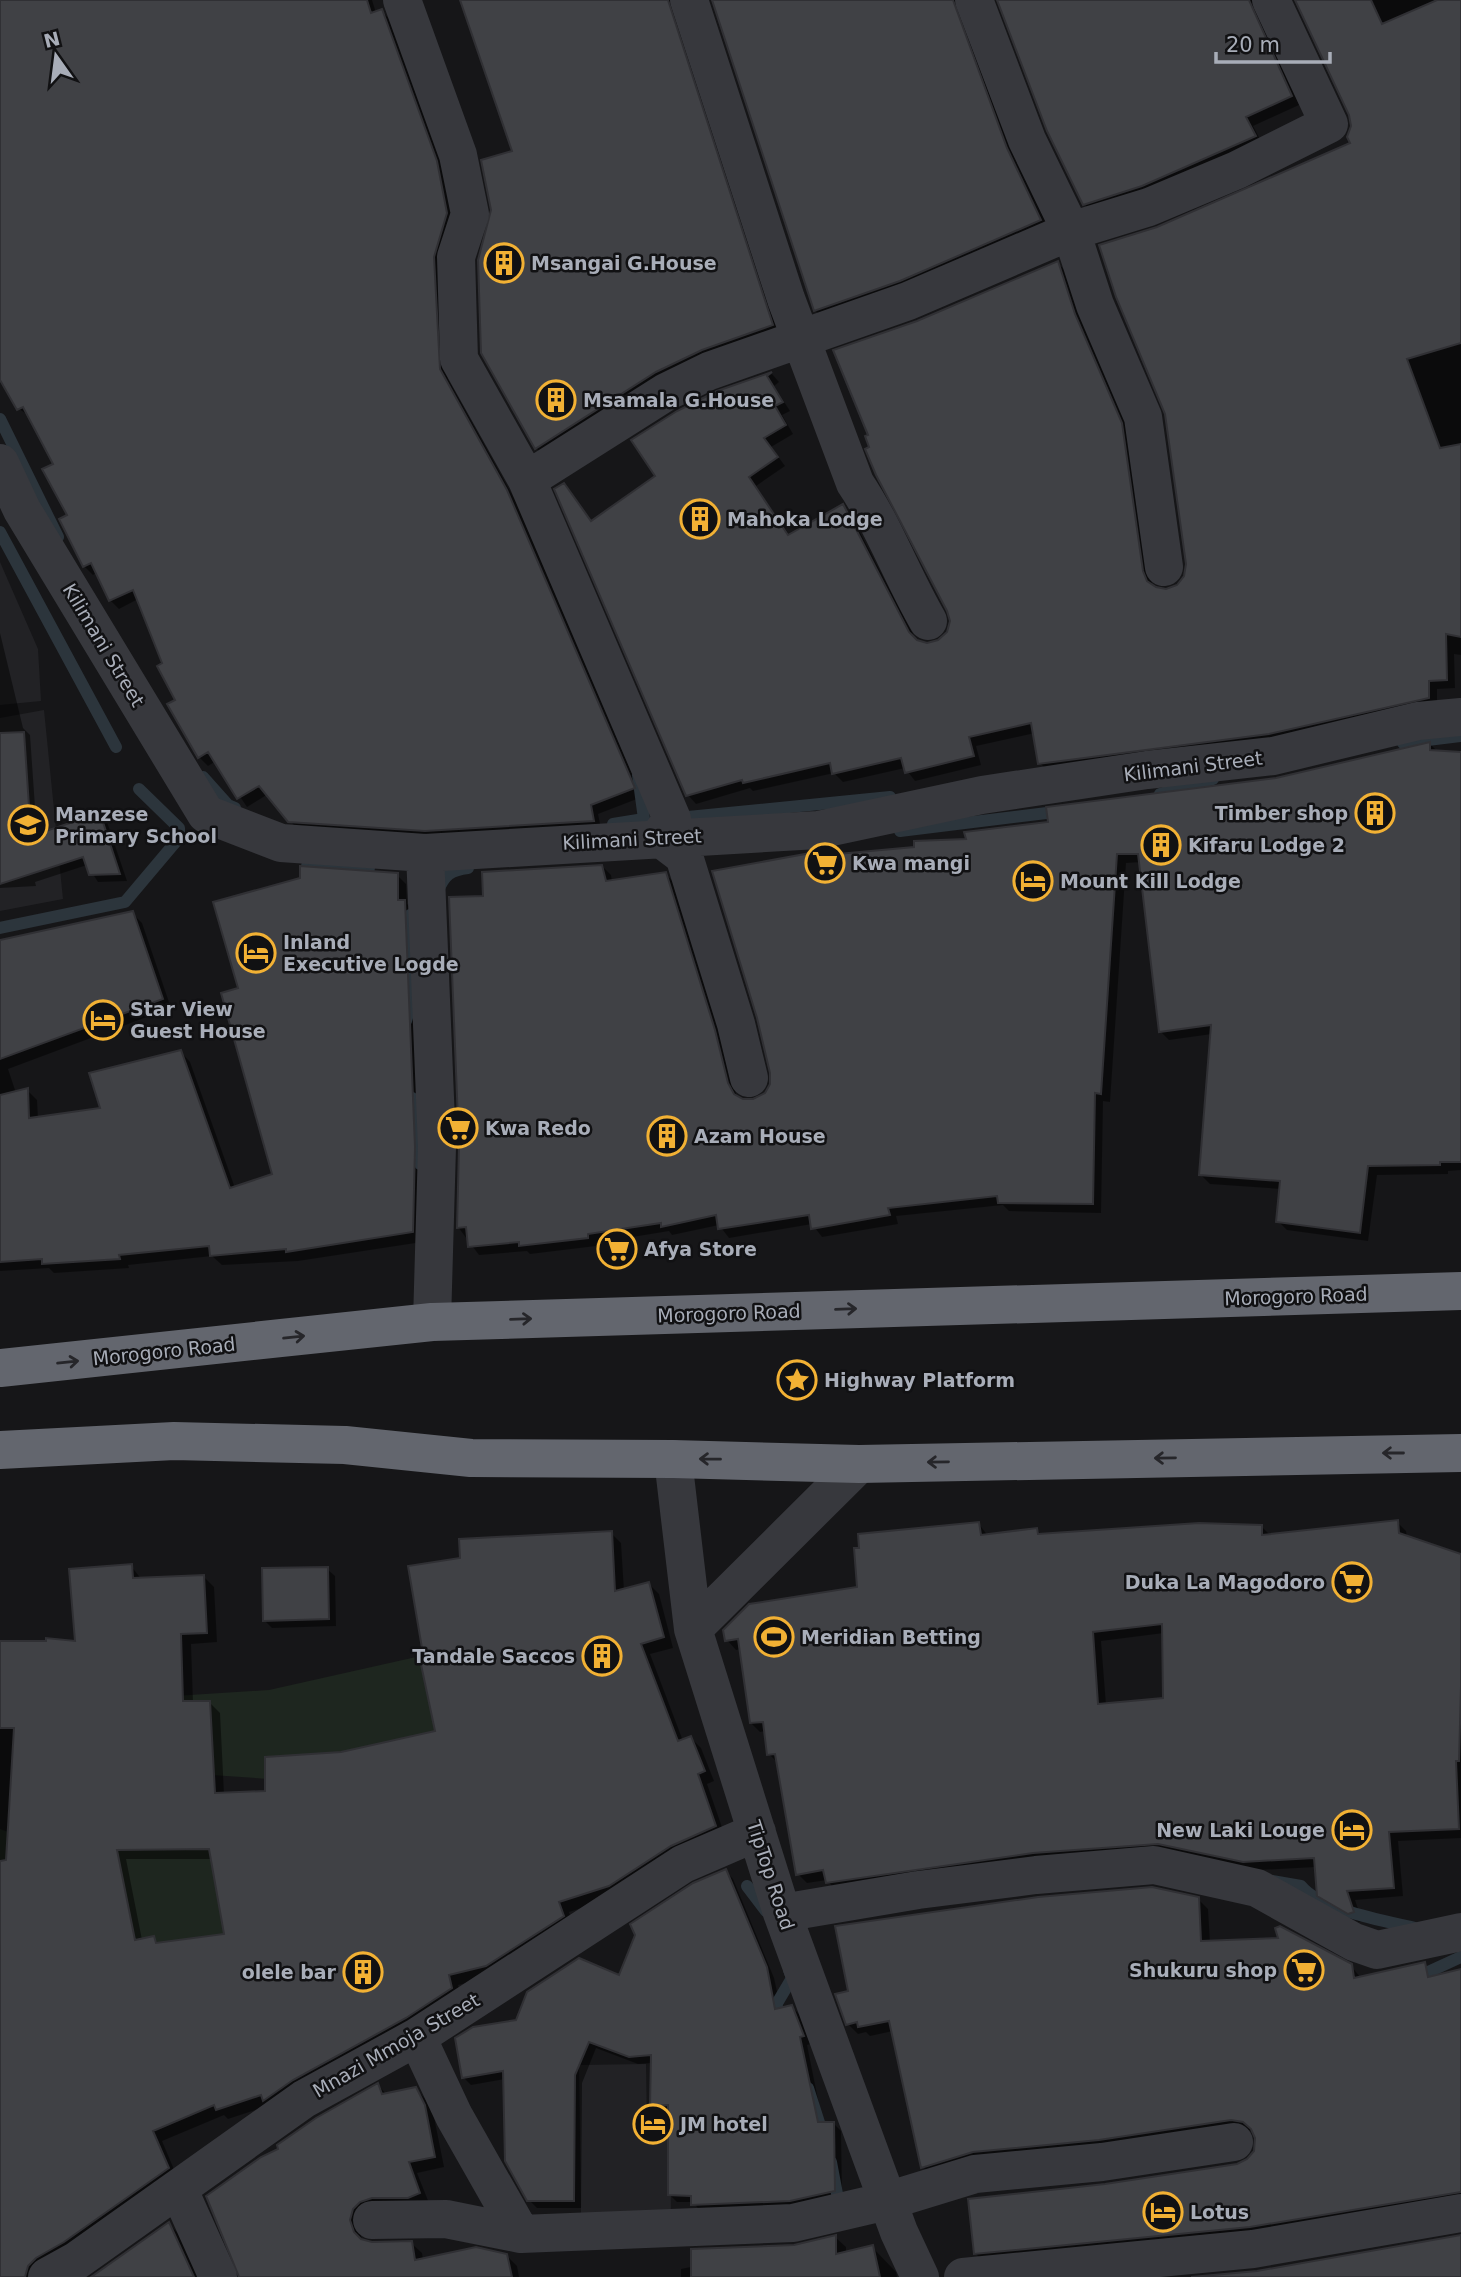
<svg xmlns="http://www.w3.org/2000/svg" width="1461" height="2277" font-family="'DejaVu Sans',sans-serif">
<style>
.built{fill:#222225}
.green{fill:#1e261f}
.shadow{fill:#0007;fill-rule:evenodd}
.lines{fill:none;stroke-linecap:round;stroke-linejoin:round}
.stream{stroke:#2c353c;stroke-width:12}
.building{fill:#404145;stroke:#303034;stroke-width:2;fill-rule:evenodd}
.minor{stroke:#37383d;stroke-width:38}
.highway{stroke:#63666e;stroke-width:38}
.oneway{stroke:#26262a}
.labels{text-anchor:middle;stroke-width:5;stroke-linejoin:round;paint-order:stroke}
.poi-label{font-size:19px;font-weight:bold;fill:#a8adb8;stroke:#111113;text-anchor:start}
.street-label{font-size:19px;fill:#a8adb8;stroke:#111113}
</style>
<rect width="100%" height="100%" fill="#161618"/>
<path class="built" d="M0 562 38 649 41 701 0 705Z
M44 710 63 899 0 911V718Z
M646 2064 647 2129H670L671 2214 581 2215 579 2065Z"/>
<path class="green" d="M434 1653 449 1815 0 2091V1829L31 1840 250 1806 284 1780 137 1770 143 1698 269 1690Z"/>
<path class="shadow" d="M0 0H372L376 13 382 11 390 20 445 171 455 222 442 267 448 379 515 500 642 797 598 814 601 829 435 839 298 830 268 794 247 807 216 761 208 766 199 757 138 599 119 609 110 600 97 572 93 575 84 566 55 464 30 416 19 409 0 376Z
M513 0H678L780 334 545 457 536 448 515 152Z
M714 0H963L1049 229 824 319 815 310Z
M999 0H1260L1299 105 1253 126 1263 145 1093 212 1084 204Z
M1297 0H1461V655L1454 654 1455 688 1437 689V706L1279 742 1049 772 1040 763 1035 733 976 746 981 765 915 781 905 768 843 782 834 773 753 791 750 788 696 804 688 795 563 485 593 523 658 476 718 393 772 374 779 382 774 386 790 411 782 415 793 434 771 447 785 466 756 486 790 536 842 506 851 515 917 642 927 645 939 642 949 633 952 621 871 448 917 323 1057 263 1066 271 1130 433 1151 581 1154 588 1167 590 1178 586 1186 577 1187 564 1158 229 1352 144 1351 115Z
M0 633 23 728 30 735 37 836 99 815 107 822 127 881 98 882 87 865 35 882 36 886 0 888Z
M1430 744 1438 752 1461 754V1170L1448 1171V1174L1377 1175 1368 1241 1287 1230 1278 1221 1281 1189 1210 1184 1201 1175 1212 1034 1169 1040 1160 1031 1141 862 1126 863 1110 1102 1103 1101 1101 1213 1009 1211 1003 1205 896 1216 898 1224 822 1237 812 1224 729 1238 719 1225 672 1235 669 1231 596 1243V1246L530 1254 527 1251 479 1255 458 1227 485 897 602 866 611 875 612 882 665 874 675 883 723 1040 736 1094 739 1098 754 1101 766 1095 772 1084 837 850 842 855 916 849 968 840 1276 779Z
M397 875 406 884 407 904 414 911 422 1242 298 1261 222 1265 212 1256 128 1265 129 1268 54 1273 49 1268 0 1271V941L132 913 142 923 171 1008 8 1069 16 1093 27 1090 37 1100 38 1119 102 1109 181 1052 190 1062 235 1188 274 1176 240 989Z
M1397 1522 1406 1531 1407 1537 1461 1556V1838L1398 1841 1403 1896 1355 1900 1362 1921 1359 1922 1328 1905 1318 1895 1316 1867 837 1892 827 1880 807 1883 798 1874 779 1764 769 1754 766 1731 760 1732 751 1723 741 1649 736 1650 727 1640 858 1589 979 1524 988 1536 1037 1530 1042 1535 1262 1527 1271 1536ZM1164 1633 1165 1700 1106 1705 1101 1641Z
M611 1533 621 1543 624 1591 649 1584 659 1594 673 1648 650 1654 683 1741 691 1738 701 1748 714 1781 707 1784 725 1836 620 1896 569 1912 573 1926 497 1976 458 1985 462 1998 270 2105 228 2119 224 2115 162 2141 178 2179 38 2277H0V1643H76L131 1566 142 1580 204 1577 214 1587 217 1642 191 1644 193 1703H210L220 1713 224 1794 267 1793 342 1754 437 1732ZM126 1859H213L226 1935 159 1944 153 1938 142 1940Z
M327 1569 335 1576 336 1626 272 1628 264 1620Z
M726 1871 733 1879 774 1978 781 2010 792 2007 800 2015 810 2044 807 2045 823 2124 833 2123 841 2131 842 2198 799 2208 701 2212 693 2202H677L670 2195V2112L660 2113 652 2105V2063L638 2064 596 2048 582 2083 581 2208H537L529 2200 505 2079 471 2085 463 2077 517 2022 620 1977Z
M1198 1899 1208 1909 1210 1943 1351 1966 1361 1978 1424 1964 1435 1978 1461 1971V2202L1261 2236 985 2263 975 2253 1106 2185 1238 2165 1248 2161 1256 2151 1254 2131 1242 2129 933 2176 923 2167 893 2031 870 2036 866 2032 858 2034 848 2024Z
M378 2085 387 2095 416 2089 426 2100 434 2117 444 2167 417 2173 429 2203 360 2232 362 2241 411 2243 422 2253 423 2260 506 2255 517 2266 519 2277H241L280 2150Z
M169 2224 179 2234 198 2277H94Z
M835 2237 846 2247V2253L872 2247 896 2272 897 2277H681V2269Z"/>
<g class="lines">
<path class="stream" d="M0 419 58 537
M0 532 116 747
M1403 743 1461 736
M203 777 228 805 235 808
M1160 794 1213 779
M688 817 890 797
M613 824 644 819 638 775
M900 831 1063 811
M307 866 369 868
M438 891C444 875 451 870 468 868
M0 928 125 902 179 838V828L139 789
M406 1021 412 999 407 935 410 915
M412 1098 420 1164
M1272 1881 1301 1886C1320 1910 1385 1921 1415 1928
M747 1886 766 1911
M1413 1979 1461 1957
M784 2022 776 2005 792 1978 789 1970
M808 2088 824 2138
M831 2162 838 2199 837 2209"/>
</g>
<path class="building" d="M0 0H367L371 13 382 9 437 161 447 213 434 257 440 369 507 490 635 788 591 805 594 821 425 831 288 822 259 786 237 799 208 752 198 758 167 704 175 700 157 666 162 663 133 590 109 601 91 563 83 567 59 519 67 515 42 469 53 464 23 407 17 410 0 380Z
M460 0H668L773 325 702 350 656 372 535 449 481 353 478 260 491 210 481 160 512 151Z
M712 0H953L1007 148 1041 220 900 281 814 311Z
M997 0H1249L1292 96 1246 117 1256 136 1142 186 1083 205 1047 131Z
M1295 0H1371L1382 24 1437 0H1461V343L1407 359 1440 448 1461 444V637L1446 634 1447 680 1429 681V698L1269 734 1038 764 1031 723 969 737 974 756 905 773 901 758 832 774 830 763 743 783 742 780 686 796 554 489 564 483 591 521 655 476 631 440 677 411 717 391 772 372 767 376 783 402 775 406 786 425 764 438 778 457 749 477 788 535 843 504 909 632 917 640 927 643 938 640 947 632 950 621 947 611 876 475 865 449 869 447 865 436 868 435 833 350 917 321 1058 261 1075 314 1122 423 1143 571 1147 581 1156 587 1166 589 1177 585 1184 576 1186 564 1165 414 1116 297 1099 245 1157 227 1350 143 1347 137 1351 126 1349 115Z
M24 732 31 836 100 813 120 874 89 875 83 857 0 884V733Z
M1430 742V750L1461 752V1162H1440V1165L1368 1166 1360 1233 1276 1222 1280 1181 1199 1175 1211 1025 1159 1032 1138 854H1117L1101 1094 1095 1093 1093 1204 998 1203 997 1196 888 1208 890 1215 811 1229 809 1215 718 1229 716 1215 661 1227V1223L588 1234V1238L519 1246V1242L468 1247 466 1227 457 1228 459 1146 449 897 483 896 482 872 602 865 606 881 666 872 715 1030 728 1083 734 1094 743 1099H753L765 1093 770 1084V1073L757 1018 712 871 838 848V854L914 847V841L966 839 964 832 1048 822 1046 807 1276 778Z
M300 866 398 873V900H405L415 1147 413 1232 286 1252V1249L210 1256 209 1246 119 1255 120 1259 42 1264V1259L0 1262V1095L28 1088 29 1118 100 1108 89 1073 181 1050 230 1188 272 1174 221 993 238 988 213 902 300 878Z
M133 911 163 999 0 1059V940Z
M1398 1520 1399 1533 1461 1554V1687L1459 1761H1456L1459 1829 1389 1832 1394 1888 1347 1891 1354 1912 1348 1914 1317 1896 1314 1858 1243 1862 1158 1844 1033 1853 826 1883 823 1870 796 1875 775 1754 767 1755 763 1722 750 1723 738 1639 725 1641 723 1630 749 1604 857 1587 854 1548H859L858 1534 979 1522 981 1535 1037 1528 1038 1534 1199 1523 1262 1525V1535ZM1162 1624 1163 1698 1098 1704 1093 1632Z
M612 1531 615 1591 649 1582 664 1637 641 1644 678 1741 691 1736 705 1771 698 1774 716 1826 671 1846 609 1886 559 1902 564 1916 486 1966 449 1975 452 1988 406 2018 293 2080 263 2101 261 2095 216 2110 214 2105 153 2131 169 2168 64 2242 36 2258 28 2266 25 2277H0V1861L6 1860 14 1728H0V1641H46V1638L75 1641 69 1569 132 1564 133 1578 204 1575 207 1633 181 1634 183 1701H210L215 1793 265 1791V1757L341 1752 435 1731 419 1655 423 1654 408 1566 460 1558 459 1539ZM209 1849 224 1934 156 1943 154 1936 135 1940 117 1850Z
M328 1567 329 1619 263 1621 262 1568Z
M726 1869 767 1967 775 2009 792 2005 804 2036 800 2037 818 2122H834L835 2191 790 2201 691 2205V2196L668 2195V2105L650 2106 651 2055 629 2057 589 2042 575 2075 574 2201H527L505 2161 503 2071 462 2078 455 2038 473 2027 516 2020 527 1992 579 1958 619 1975 635 1935 630 1924 693 1883Z
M1152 1887 1199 1897 1201 1941 1278 1938 1275 1928 1280 1926 1352 1964 1354 1978 1425 1962 1428 1977 1461 1969V2192L1250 2227 974 2254 968 2199 1105 2184 1237 2164 1247 2159 1254 2151 1255 2138 1251 2129 1243 2122 1231 2120 1099 2140 973 2152 921 2168 889 2021 858 2027 857 2022 846 2025 835 1994 848 1991 835 1926 1038 1897Z
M378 2083 382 2094 416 2087 425 2105 435 2157 409 2162 420 2193 408 2198H372L360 2202 353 2209 350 2220 354 2232 361 2239 372 2242 412 2241 415 2260 476 2247 507 2254 512 2277H239L206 2196 261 2157 278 2149 277 2145 316 2118Z
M169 2222 194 2277H91Z
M836 2235V2254L873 2245 880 2277H691V2249L794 2245Z
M1461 2235V2277H1191L1257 2271Z"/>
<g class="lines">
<path class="minor" d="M402 0 458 155 470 214 456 257 459 359 527 480 672 819 659 837
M689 0 786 299 855 483C884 526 902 576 928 621
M974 0 1027 140 1071 231 1095 305 1143 417 1164 567
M0 463 22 510 206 814 281 843 425 853 818 830 982 795 1147 770 1273 756 1418 721 1461 717
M527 480 666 392 709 371 908 301 1071 231 1149 207 1237 170 1329 124 1271 0
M659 837 684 856 736 1024 749 1078
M425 853 437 1147 432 1322
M673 1459 693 1629 782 1913 899 2232 920 2277
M693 1629 859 1464
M782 1913 918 1890 1036 1875 1154 1865 1257 1888 1354 1942 1377 1950 1461 1932
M417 2037 454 2116 521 2234
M179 2190 218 2277
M372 2220 446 2219 521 2234 793 2223 887 2201 975 2174 1102 2162 1234 2142
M47 2277 76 2261 304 2099 417 2037 683 1864 757 1832
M963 2277 1253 2249 1461 2213"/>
<path class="highway" d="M0 1368 432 1322 1461 1291
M0 1450 174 1441 345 1445 471 1458 673 1459 859 1464 1461 1453"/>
</g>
<defs><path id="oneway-shaft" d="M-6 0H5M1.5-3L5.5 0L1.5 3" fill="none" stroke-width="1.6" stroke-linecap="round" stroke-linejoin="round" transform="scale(1.75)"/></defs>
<g class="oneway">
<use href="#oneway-shaft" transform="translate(846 1309) rotate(-2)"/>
<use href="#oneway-shaft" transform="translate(521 1319) rotate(-2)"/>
<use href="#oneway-shaft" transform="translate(294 1337) rotate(-6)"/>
<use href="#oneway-shaft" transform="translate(68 1362) rotate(-6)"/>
<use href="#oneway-shaft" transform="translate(1393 1453) rotate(-180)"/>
<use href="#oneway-shaft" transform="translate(1165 1458) rotate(179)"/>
<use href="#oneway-shaft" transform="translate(710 1459) rotate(-179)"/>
<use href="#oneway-shaft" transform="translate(938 1462) rotate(179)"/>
</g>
<defs>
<g id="building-ring" transform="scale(2.0125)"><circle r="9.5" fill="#111113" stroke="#f2b134" stroke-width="1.5"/><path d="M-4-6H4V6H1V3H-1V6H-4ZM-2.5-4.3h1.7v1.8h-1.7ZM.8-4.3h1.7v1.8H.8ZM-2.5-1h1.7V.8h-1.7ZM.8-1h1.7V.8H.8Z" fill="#f2b134"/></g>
<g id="school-ring" transform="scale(2.0125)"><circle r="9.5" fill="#111113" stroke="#f2b134" stroke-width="1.5"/><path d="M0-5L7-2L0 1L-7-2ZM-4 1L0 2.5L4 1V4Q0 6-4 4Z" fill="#f2b134"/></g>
<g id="supermarket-ring" transform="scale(2.0125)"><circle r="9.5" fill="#111113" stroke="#f2b134" stroke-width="1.5"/><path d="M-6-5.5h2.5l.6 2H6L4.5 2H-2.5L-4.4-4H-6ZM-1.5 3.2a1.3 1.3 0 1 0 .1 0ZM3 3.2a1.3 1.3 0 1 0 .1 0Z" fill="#f2b134"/></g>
<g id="hotel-ring" transform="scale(2.0125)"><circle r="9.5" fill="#111113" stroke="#f2b134" stroke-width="1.5"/><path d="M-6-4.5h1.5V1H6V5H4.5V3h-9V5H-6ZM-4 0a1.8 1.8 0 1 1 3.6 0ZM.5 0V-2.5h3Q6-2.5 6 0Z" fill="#f2b134"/></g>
<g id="sight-ring" transform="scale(2.0125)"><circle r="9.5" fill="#111113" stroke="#f2b134" stroke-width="1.5"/><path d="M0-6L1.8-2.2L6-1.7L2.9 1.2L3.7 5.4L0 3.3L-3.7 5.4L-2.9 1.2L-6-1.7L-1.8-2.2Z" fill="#f2b134"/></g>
<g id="stadium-ring" transform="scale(2.0125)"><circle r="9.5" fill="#111113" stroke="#f2b134" stroke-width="1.5"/><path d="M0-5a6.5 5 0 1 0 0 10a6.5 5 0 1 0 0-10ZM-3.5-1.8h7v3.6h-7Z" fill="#f2b134"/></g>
</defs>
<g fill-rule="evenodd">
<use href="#building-ring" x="504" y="263"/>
<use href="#building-ring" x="556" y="400"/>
<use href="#building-ring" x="700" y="519"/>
<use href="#building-ring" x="1375" y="813"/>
<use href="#school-ring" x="28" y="825"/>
<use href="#building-ring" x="1161" y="845"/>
<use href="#supermarket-ring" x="825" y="863"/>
<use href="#hotel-ring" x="1033" y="881"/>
<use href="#hotel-ring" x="256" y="953"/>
<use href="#hotel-ring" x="103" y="1020"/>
<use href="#supermarket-ring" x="458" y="1128"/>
<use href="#building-ring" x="667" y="1136"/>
<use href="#supermarket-ring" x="617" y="1249"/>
<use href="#sight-ring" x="797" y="1380"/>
<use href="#supermarket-ring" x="1352" y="1582"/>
<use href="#stadium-ring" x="774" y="1637"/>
<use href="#building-ring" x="602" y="1656"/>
<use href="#hotel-ring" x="1352" y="1830"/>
<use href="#supermarket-ring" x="1304" y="1970"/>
<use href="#building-ring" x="363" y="1972"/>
<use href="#hotel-ring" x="653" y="2124"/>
<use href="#hotel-ring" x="1163" y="2212"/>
</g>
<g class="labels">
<g class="poi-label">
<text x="531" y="270">Msangai G.House</text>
<text x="583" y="407">Msamala G.House</text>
<text x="727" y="526">Mahoka Lodge</text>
<text x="1348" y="820" text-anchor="end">Timber shop</text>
<text x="55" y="821">Manzese<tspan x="55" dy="22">Primary School</tspan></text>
<text x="1188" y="852">Kifaru Lodge 2</text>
<text x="852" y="870">Kwa mangi</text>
<text x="1060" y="888">Mount Kill Lodge</text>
<text x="283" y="949">Inland<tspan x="283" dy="22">Executive Logde</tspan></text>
<text x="130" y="1016">Star View<tspan x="130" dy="22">Guest House</tspan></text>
<text x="485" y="1135">Kwa Redo</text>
<text x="694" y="1143">Azam House</text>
<text x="644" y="1256">Afya Store</text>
<text x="824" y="1387">Highway Platform</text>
<text x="1325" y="1589" text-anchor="end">Duka La Magodoro</text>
<text x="801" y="1644">Meridian Betting</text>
<text x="575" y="1663" text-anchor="end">Tandale Saccos</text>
<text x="1325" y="1837" text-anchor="end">New Laki Louge</text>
<text x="1277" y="1977" text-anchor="end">Shukuru shop</text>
<text x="336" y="1979" text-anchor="end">olele bar</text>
<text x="680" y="2131">JM hotel</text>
<text x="1190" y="2219">Lotus</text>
</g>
<g class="street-label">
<text transform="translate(104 645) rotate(59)" y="7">Kilimani Street</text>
<text transform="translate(1193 766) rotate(-7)" y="7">Kilimani Street</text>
<text transform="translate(632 839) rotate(-3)" y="7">Kilimani Street</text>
<text transform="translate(1296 1296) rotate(-2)" y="7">Morogoro Road</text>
<text transform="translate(729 1313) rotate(-2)" y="7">Morogoro Road</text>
<text transform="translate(164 1351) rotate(-6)" y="7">Morogoro Road</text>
<text transform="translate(771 1875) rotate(72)" y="7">TipTop Road</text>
<text transform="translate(396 2045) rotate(-30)" y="7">Mnazi Mmoja Street</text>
</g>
</g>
<g transform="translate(56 56) rotate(346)" stroke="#111113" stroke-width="5" paint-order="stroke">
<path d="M0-5L12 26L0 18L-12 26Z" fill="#a8adb8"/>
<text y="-10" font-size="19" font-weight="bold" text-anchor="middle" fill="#a8adb8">N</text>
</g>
<path d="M1216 52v10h114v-10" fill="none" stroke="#a8adb8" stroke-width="3.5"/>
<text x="1226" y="52" font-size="21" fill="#a8adb8" stroke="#111113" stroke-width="5" paint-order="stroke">20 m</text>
</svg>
